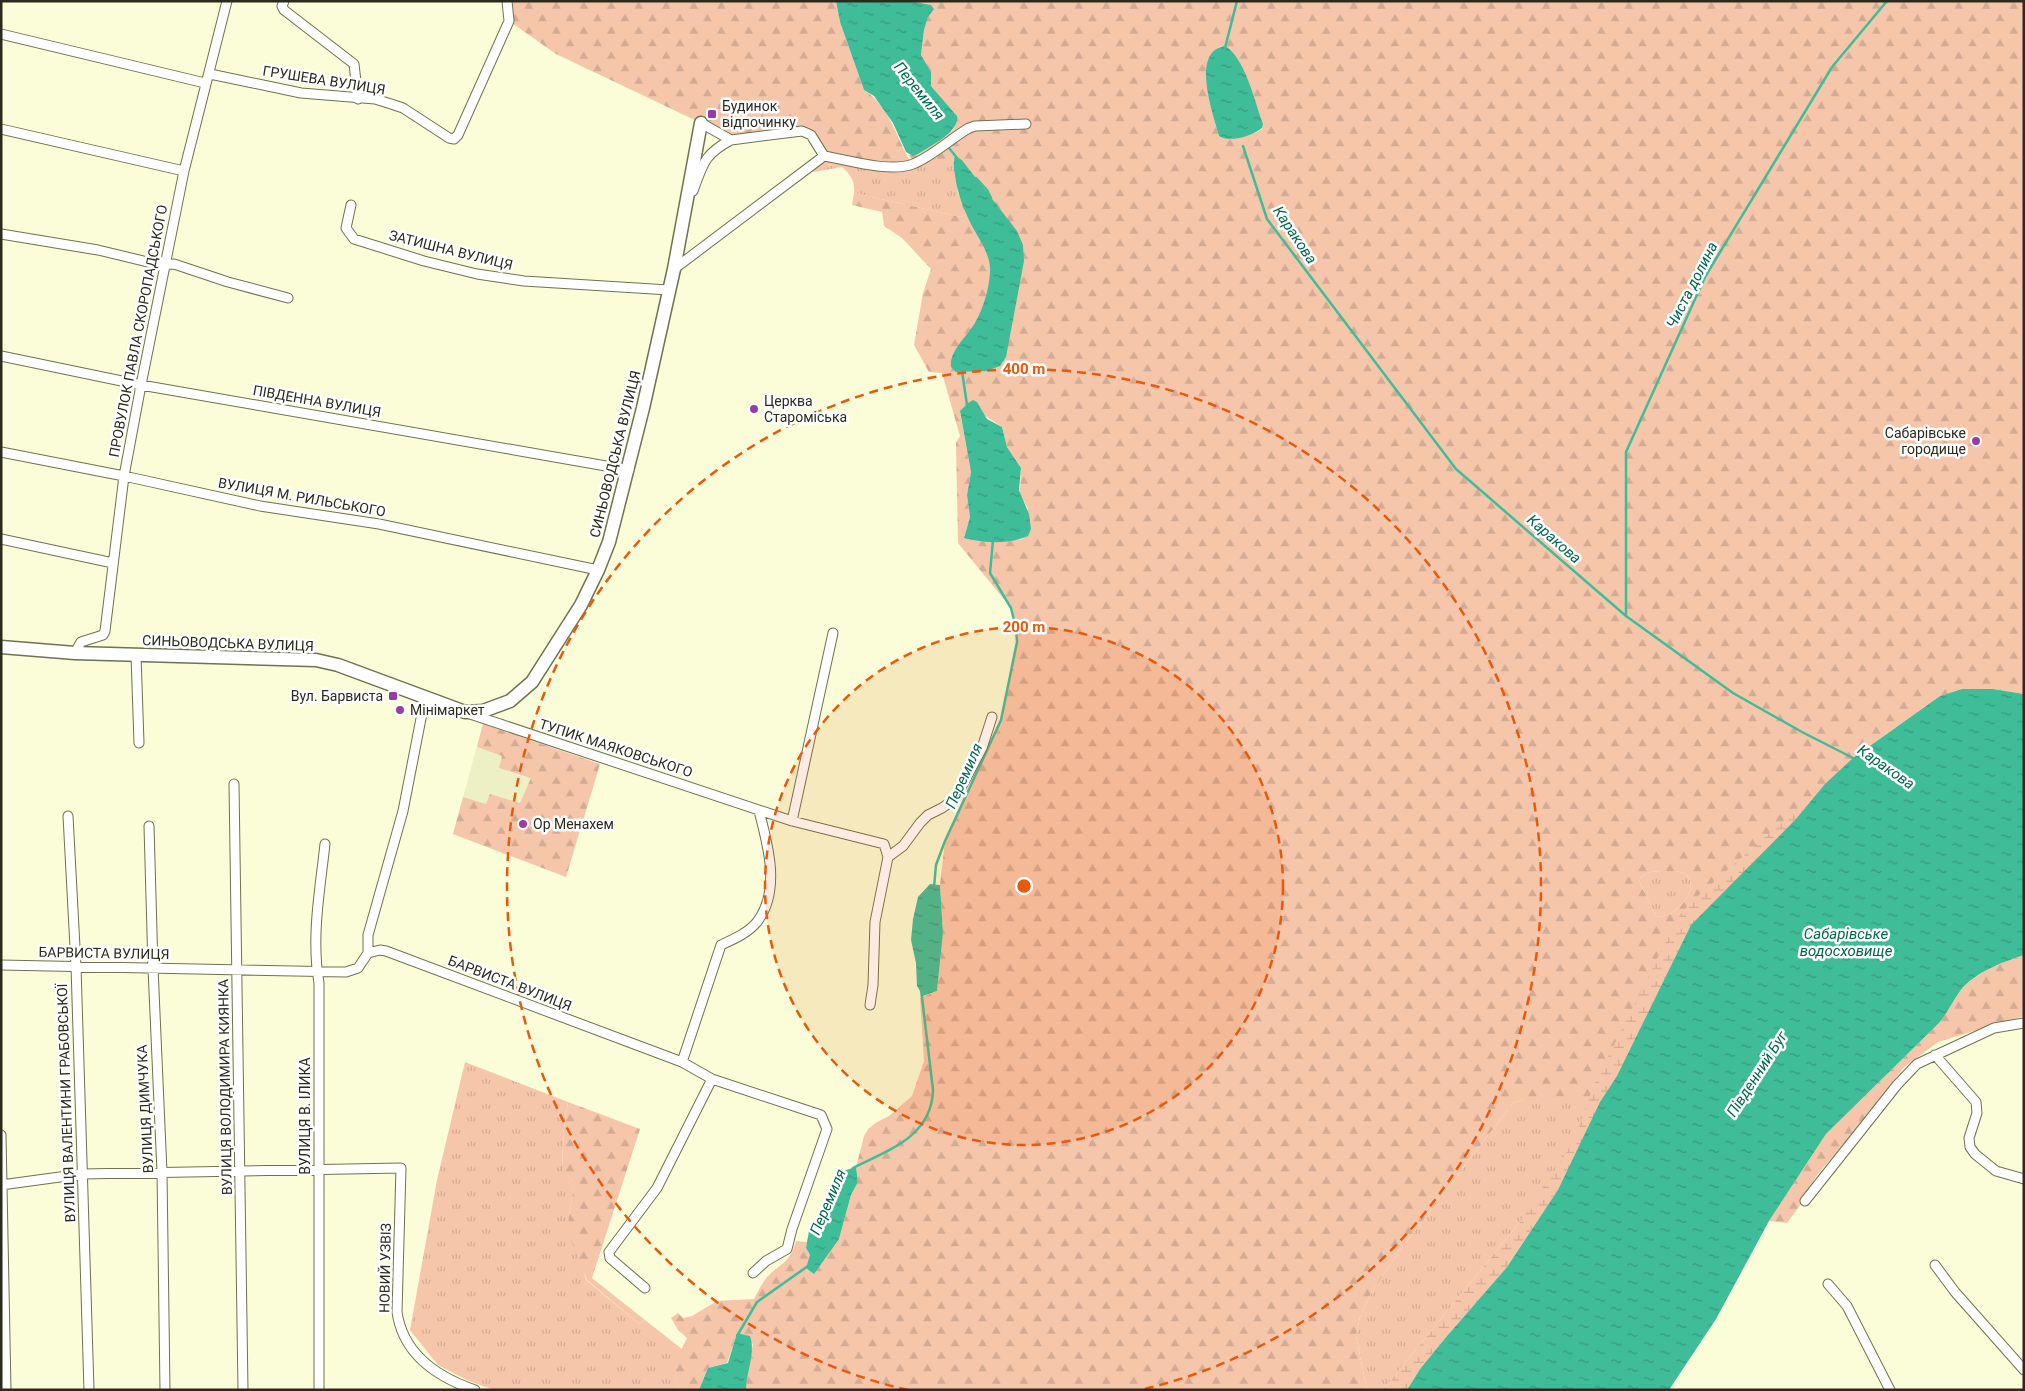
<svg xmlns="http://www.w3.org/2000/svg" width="2025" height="1391" font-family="Roboto,sans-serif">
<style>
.built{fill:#edf0c5}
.grass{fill:url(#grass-tufts)}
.forest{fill:url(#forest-firs);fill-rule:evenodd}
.wetland{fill:url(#wetland-marsh)}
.water{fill:url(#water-ripples)}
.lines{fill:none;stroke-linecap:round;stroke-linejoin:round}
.stream{stroke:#3fbd98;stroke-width:2.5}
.street-casing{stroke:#707251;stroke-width:11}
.secondary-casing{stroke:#707251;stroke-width:15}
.street{stroke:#fff;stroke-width:9}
.secondary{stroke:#fff;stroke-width:12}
.ring{fill:none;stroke:#e8590c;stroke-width:2.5;stroke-dasharray:9 6}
.poi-dot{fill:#973ba5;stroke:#fff;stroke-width:2}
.labels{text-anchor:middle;stroke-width:5;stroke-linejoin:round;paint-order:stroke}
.street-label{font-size:14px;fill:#2a2b1d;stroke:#fff}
.poi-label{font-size:14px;fill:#2a2b1d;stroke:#fff;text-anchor:start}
.water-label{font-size:15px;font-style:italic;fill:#00674f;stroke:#fff}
.centre{fill:#e8590c;stroke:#fff;stroke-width:2.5}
.ring-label{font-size:15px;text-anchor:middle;font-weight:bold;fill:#e8590c;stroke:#fff;stroke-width:5;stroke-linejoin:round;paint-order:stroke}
</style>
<defs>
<pattern id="grass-tufts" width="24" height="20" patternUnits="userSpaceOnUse" patternTransform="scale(1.25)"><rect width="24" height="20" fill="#f6c6ab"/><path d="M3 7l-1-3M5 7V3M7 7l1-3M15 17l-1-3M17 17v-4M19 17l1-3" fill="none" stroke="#d3aa93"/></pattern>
<pattern id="forest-firs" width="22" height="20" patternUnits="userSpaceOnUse" patternTransform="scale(1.25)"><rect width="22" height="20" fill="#f6c6ab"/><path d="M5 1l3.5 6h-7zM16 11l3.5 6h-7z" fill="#d3aa93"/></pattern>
<pattern id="wetland-marsh" width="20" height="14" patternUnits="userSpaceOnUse" patternTransform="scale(1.25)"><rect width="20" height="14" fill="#f6c6ab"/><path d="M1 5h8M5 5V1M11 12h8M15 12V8" fill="none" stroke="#d3aa93"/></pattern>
<pattern id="water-ripples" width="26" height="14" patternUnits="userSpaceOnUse" patternTransform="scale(1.25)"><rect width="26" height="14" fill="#3fbd98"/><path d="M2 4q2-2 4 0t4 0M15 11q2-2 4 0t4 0" fill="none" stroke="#359a7b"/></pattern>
</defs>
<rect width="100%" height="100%" fill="#fafdd8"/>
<path class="built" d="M483 724 600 764 566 876 453 834Z"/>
<path class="grass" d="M944 145 954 161 958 193 967 214 961 217 854 193C855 181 851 175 842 167L814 172 809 167 824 156 896 167Z
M1665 871C1673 871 1683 870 1688 877 1699 889 1675 920 1656 916L1639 881C1643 871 1656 871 1665 871Z
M465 1062 568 1102 564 1128 562 1167 574 1184 569 1216 586 1280 639 1324 645 1320 682 1349C677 1363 672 1376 680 1390H494L469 1381 438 1365 410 1330 437 1180Z
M1548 1095 1576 1097 1600 1102 1572 1163 1519 1223 1383 1390H1367L1356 1336 1360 1317 1369 1297 1395 1257 1513 1103 1532 1097Z"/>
<path class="forest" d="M507 1H836L840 22 864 90C891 107 896 139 912 164L902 167 824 156 808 133 731 140 701 123 556 54 509 21Z
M911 1H2024V694L1993 689H1962L1940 696 1853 758 1600 1102C1568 1096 1544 1093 1513 1103L1395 1257 1369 1297 1360 1317 1356 1336 1367 1390H746V1377L753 1344 737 1334 727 1363 708 1368 699 1390H680C670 1373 679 1354 687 1338L678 1330 671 1318 678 1313 683 1318 692 1316 717 1301 754 1299C758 1291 763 1281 769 1275 784 1261 789 1263 796 1241L807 1242 806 1248 810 1255 839 1239 851 1195 858 1182 856 1167 864 1136 869 1128 877 1122 889 1116 912 1096 924 1061 920 998 937 991 943 933 940 885 945 841 1001 720 1017 642 1016 628 1011 608 958 543 956 443 960 436 942 373 929 372 914 345 923 293 931 269 902 238 884 226 882 212 852 205 854 193 961 217 994 202 962 160 912 159 908 155 918 154 954 129 957 116 931 86V72L921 56 924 30 931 5ZM1222 46C1229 60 1265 117 1262 129 1250 138 1234 137 1219 136 1213 114 1192 57 1222 46ZM977 402 984 415 1002 427 1007 447 1021 468 1020 494 1028 508 1023 539 992 542 964 537 970 517 967 495 971 472 960 412ZM1665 871C1673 871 1683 870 1688 877 1699 889 1675 920 1656 916L1639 881C1643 871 1656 871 1665 871Z
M483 724 600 764 566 877 453 834 463 797 486 804 490 794 520 803 531 778 499 768 502 756 477 747Z
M2024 955V1016L1938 1042 1903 1068 1873 1111 1816 1176 1804 1200 1787 1223 1769 1221 1826 1134 1939 1023C1947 1014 1951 1004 1958 994 1973 973 2001 963 2024 955Z
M568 1102 640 1129 592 1278 645 1320 639 1324 587 1280 568 1233 569 1216 574 1184 562 1168 564 1128Z"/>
<path class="wetland" d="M1825 784 1750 891 1646 1066 1530 1232 1507 1267 1447 1336 1420 1369 1407 1390H1383L1519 1223 1567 1152 1578 1129 1593 1087 1677 919 1690 903Z"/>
<path class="water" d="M836 1H911L931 5 934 9 928 17 924 30 921 55 931 72V86L957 116C960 132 930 146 918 154L913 156 906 152 893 123 874 96 864 90 840 22Z
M1225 46C1245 57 1255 103 1263 124L1262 128C1253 136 1229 143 1219 136 1213 114 1190 51 1225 46Z
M955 156 962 160 1017 231 1023 245 1024 261 1006 357 1000 366 986 371 956 372 951 367C949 350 969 335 976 321 984 306 989 289 990 272 991 255 980 241 972 226 964 210 957 193 955 175 954 169 953 163 955 156Z
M973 400 977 402 987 419 1002 427 1007 447 1021 468 1019 490 1029 514 1031 529 1028 536C1008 545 984 543 964 538L970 517 967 495 971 472 960 411 967 404Z
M1962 689H1993L2024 694V955C2001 963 1972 973 1958 994 1951 1004 1947 1014 1939 1023L1826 1134 1769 1221 1716 1319 1669 1390H1407L1420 1369 1447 1336 1507 1267 1558 1190 1600 1102 1617 1076 1691 925 1796 819 1825 784 1853 758 1940 696Z
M930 884 940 885 943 933 937 991 923 996 917 986 916 963 911 940 913 919 918 897Z
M856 1167 858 1182 851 1195 839 1239 814 1274 806 1268 810 1255 806 1248 809 1231 843 1171Z
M737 1333 750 1336C756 1352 746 1373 746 1390H699L708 1368 728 1363Z"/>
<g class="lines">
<path class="stream" d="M1225 48 1237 1
M1243 146 1267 219 1456 469 1626 616 1733 693 1802 732 1855 759
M949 148 957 158
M976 178 987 190 991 198
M962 371 967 405
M1626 615V452L1705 277 1832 67 1887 1
M934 887 936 865 945 841 1001 720 1017 642 1016 628 1011 608 990 573 993 540
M852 1171 853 1168C889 1150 932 1136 933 1090L921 989
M737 1336 757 1302 808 1266"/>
<g class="street-casing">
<path id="street" d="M284 1 282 6 284 10 354 64 358 99
M1 34 205 83
M210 74 301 93 375 99 391 104 403 108 449 138 454 139 458 135 509 21 507 1
M1 129 184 171
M824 156C848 160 890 173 913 164 933 156 950 139 969 128L975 126 1026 124
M693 191C703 164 704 154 731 140L701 123
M351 205 346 228 354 239 424 261 477 274 524 281 669 290
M1 234 98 250 160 265 174 264 228 282 288 298
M674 269 824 156 811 135 802 131 731 140
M1 356 141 385 629 470
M1 452 124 476 260 506 379 524 598 570
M1 539 113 563
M75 653 81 642 103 635 105 631 124 476 141 385 184 171 227 1
M136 655 139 743
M470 714 792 821 884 844 888 857 875 922 873 985 870 1005
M234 784 243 1390
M68 816 76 966 89 1390
M792 821 833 633
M149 826 153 968 162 1172 165 1390
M888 857 903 846 920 823 928 815 942 808 955 799 982 748 992 717
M368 953V935L403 811 425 698
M1 965 346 972 358 968 368 953 380 950 386 951 682 1062 712 1079 821 1115 827 1129 792 1229 787 1249 766 1261 753 1273
M1935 1055 1976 1102 1977 1113 1969 1138 1970 1147 1975 1154 1996 1171 2024 1179
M682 1062 721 945C734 939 748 933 757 922 781 891 768 845 759 811
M1 1135 6 1390
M1 1185 82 1174 401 1168 397 1312C403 1354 437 1377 475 1390
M1805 1201 1897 1085 1917 1064 1994 1028 2024 1023
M1935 1265 1955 1292 2024 1370
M1828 1284 1847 1306 1890 1390
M645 1288 610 1258 609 1252 657 1188 712 1079
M319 1390V983C311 937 320 890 325 844"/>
</g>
<g class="secondary-casing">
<path id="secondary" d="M1 647 75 653 316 660 338 665 465 712 483 711 510 701 532 682 581 605 598 570 609 542 643 408 674 269 701 123"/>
</g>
<use href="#street" class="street"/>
<use href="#secondary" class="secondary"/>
</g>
<circle cx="1024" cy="886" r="259" fill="#e8590c" fill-opacity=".12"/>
<g class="ring">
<circle cx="1024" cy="886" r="259"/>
<path d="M908 1390A517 517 0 1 1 1140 1390"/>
</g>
<g class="poi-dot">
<rect x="707" y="109" width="10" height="10" rx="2.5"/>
<circle cx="754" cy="409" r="5"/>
<circle cx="1976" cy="441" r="5"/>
<rect x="388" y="691" width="10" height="10" rx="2.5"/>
<circle cx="400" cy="710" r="5"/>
<circle cx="523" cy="824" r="5"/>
</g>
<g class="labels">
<g class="street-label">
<text transform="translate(324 80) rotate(9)" y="5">ГРУШЕВА ВУЛИЦЯ</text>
<text transform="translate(451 250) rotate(14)" y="5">ЗАТИШНА ВУЛИЦЯ</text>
<text transform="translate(138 331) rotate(-79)" y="5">ПРОВУЛОК ПАВЛА СКОРОПАДСЬКОГО</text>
<text transform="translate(317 401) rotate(10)" y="5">ПІВДЕННА ВУЛИЦЯ</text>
<text transform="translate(615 454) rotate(-76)" y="5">СИНЬОВОДСЬКА ВУЛИЦЯ</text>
<text transform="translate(302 497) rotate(10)" y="5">ВУЛИЦЯ М. РИЛЬСЬКОГО</text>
<text transform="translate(228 643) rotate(2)" y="5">СИНЬОВОДСЬКА ВУЛИЦЯ</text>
<text transform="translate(616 748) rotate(18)" y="5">ТУПИК МАЯКОВСЬКОГО</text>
<text transform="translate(104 953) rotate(1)" y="5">БАРВИСТА ВУЛИЦЯ</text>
<text transform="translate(510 983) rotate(21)" y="5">БАРВИСТА ВУЛИЦЯ</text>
<text transform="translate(225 1087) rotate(-91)" y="5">ВУЛИЦЯ ВОЛОДИМИРА КИЯНКА</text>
<text transform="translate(66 1103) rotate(-92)" y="5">ВУЛИЦЯ ВАЛЕНТИНИ ГРАБОВСЬКОЇ</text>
<text transform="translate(145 1109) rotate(-93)" y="5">ВУЛИЦЯ ДИМЧУКА</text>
<text transform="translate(305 1116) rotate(-90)" y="5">ВУЛИЦЯ В. ІЛИКА</text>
<text transform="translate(385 1268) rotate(-89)" y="5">НОВИЙ УЗВІЗ</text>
</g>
<g class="poi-label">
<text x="722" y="111">Будинок<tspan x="722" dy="16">відпочинку</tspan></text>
<text x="764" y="406">Церква<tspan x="764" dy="16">Староміська</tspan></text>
<text x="1966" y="438" text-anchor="end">Сабарівське<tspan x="1966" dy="16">городище</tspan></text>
<text x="383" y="701" text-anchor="end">Вул. Барвиста</text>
<text x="410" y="715">Мінімаркет</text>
<text x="533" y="829">Ор Менахем</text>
</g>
<g class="water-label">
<text transform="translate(919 91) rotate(51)" y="5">Перемиля</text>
<text transform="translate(1295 235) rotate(56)" y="5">Каракова</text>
<text transform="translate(1692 285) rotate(-63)" y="5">Чиста долина</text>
<text transform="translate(1554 539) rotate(41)" y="5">Каракова</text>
<text transform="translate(1886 767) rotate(35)" y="5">Каракова</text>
<text transform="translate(964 776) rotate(-66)" y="5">Перемиля</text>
<text x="1846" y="939">Сабарівське<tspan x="1846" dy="17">водосховище</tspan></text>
<text transform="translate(1757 1074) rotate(-57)" y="5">Південний Буг</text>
<text transform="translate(828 1202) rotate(-67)" y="5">Перемиля</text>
</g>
</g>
<circle cx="1024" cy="886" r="8" class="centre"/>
<g class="ring-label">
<text x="1024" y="374">400 m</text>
<text x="1024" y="632">200 m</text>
</g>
<rect width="2025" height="1391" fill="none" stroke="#2a2b1d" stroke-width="5"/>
</svg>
